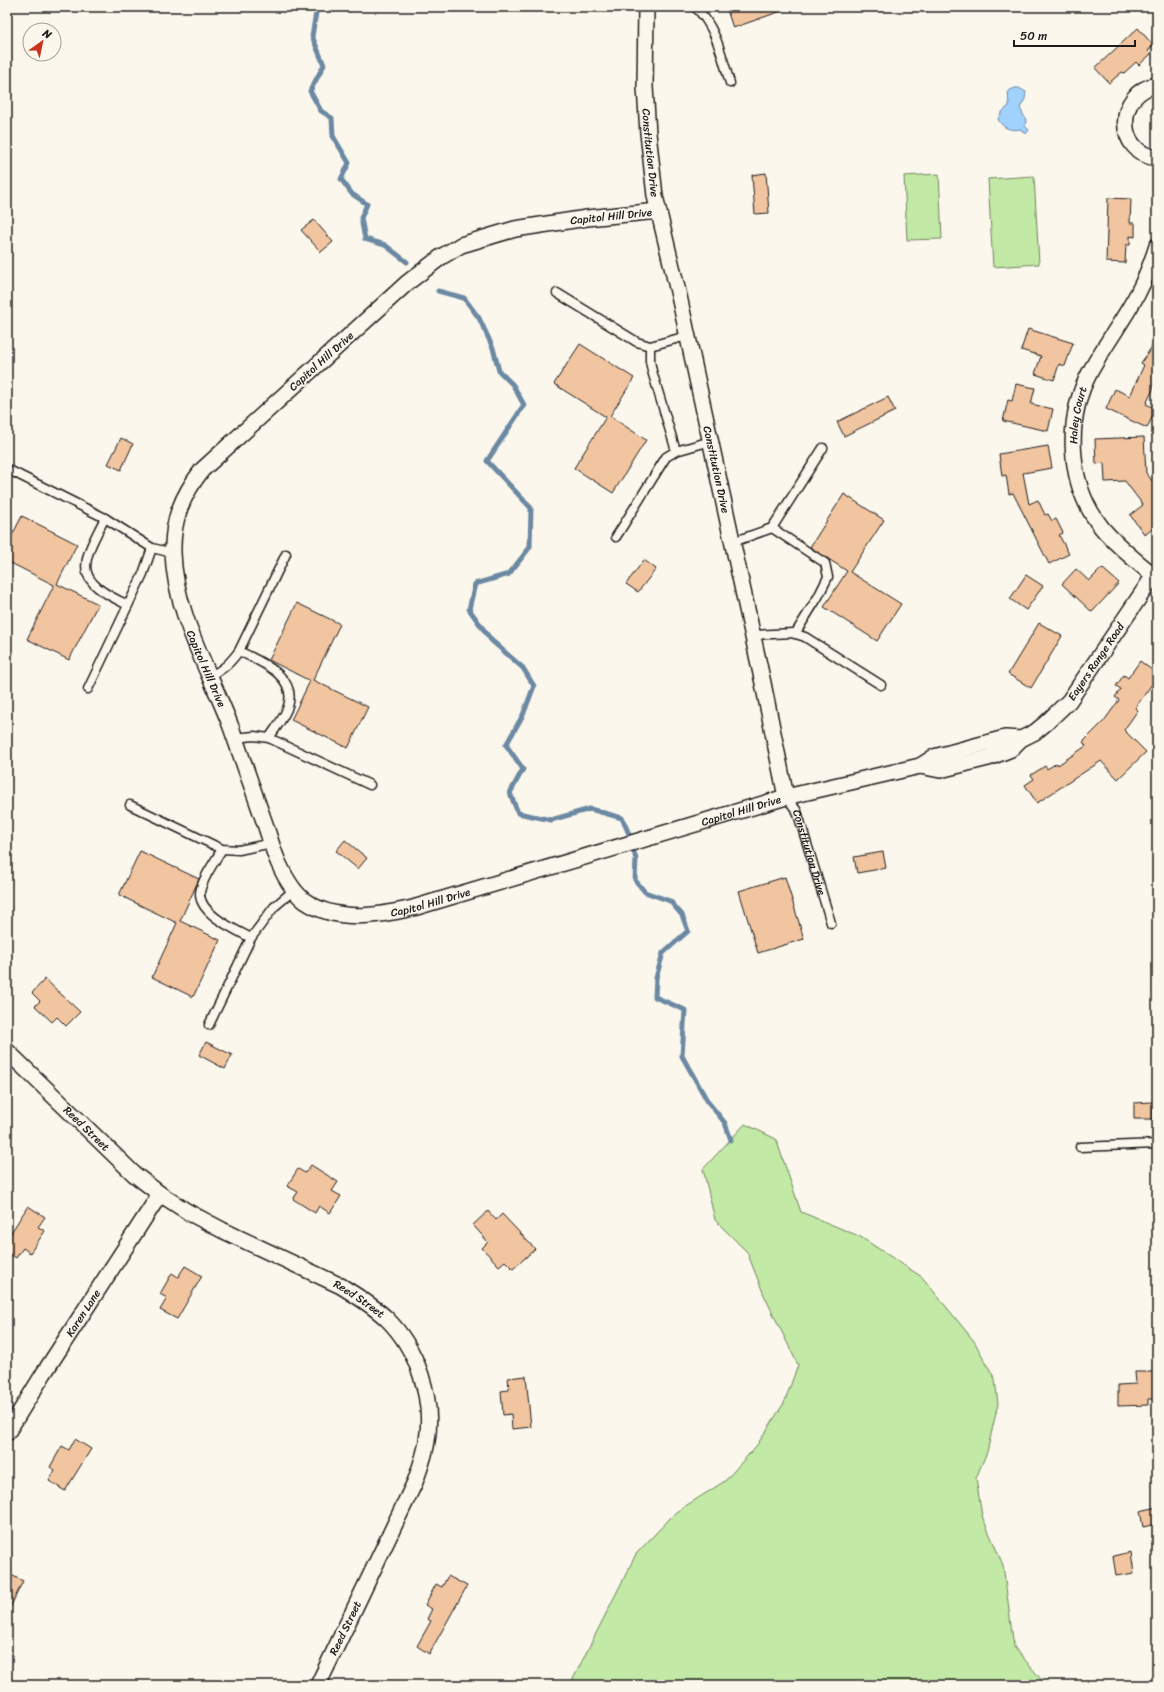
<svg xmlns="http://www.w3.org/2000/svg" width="1164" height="1692" font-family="Sriracha,sans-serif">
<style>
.green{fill:#c2e9a5;stroke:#6f8260}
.water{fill:#a1d1fd;stroke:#6c89a3}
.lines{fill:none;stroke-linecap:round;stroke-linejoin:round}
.stream{stroke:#6c89a3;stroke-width:5}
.building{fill:#f2c5a1;stroke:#1c1c1c}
.lane-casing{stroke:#1c1c1c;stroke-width:11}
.street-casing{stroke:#1c1c1c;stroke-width:18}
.lane{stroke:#fbf7ec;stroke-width:8}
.street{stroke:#fbf7ec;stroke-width:15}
.labels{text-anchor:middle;stroke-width:4;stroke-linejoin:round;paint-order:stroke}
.street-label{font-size:11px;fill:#1c1c1c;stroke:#fbf7ec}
</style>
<rect width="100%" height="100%" fill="#fbf7ec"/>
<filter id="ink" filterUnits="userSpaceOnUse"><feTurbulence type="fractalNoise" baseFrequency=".025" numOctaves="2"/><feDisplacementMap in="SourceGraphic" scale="8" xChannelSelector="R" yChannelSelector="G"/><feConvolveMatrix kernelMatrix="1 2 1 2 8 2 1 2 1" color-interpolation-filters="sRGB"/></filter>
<g filter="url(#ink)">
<path class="green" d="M939 174 942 239 907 240 904 176Z
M1034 176 1039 264 993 267 988 179Z
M745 1124 776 1139 801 1212 859 1236 922 1277 974 1341 995 1379 998 1404 987 1452 976 1478 982 1516 1003 1565 1014 1647 1046 1685H570L636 1554 676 1512 725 1481 757 1445 784 1403 798 1365 764 1295 747 1252 715 1220 703 1169Z"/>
<path class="water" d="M1015 88H1019L1026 92 1025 99 1020 108 1026 120 1025 126 1029 130 1026 134 1024 133 1021 129C1011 131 1003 129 998 119L1002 112 1009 106 1008 91Z"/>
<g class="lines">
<path class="stream" d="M317 7 312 36 324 65 310 91 321 111 332 118 333 136 349 163 341 179 352 194 367 204 361 218 365 239 385 245 407 262
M438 291 464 298 479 318 493 348 499 371 513 385 524 405 487 461 531 508 530 547 509 574 475 584 469 609 491 640 523 668 534 686 523 715 506 745 523 769 510 793 518 813 551 820 590 809 622 818 629 834 636 859 635 880 645 892 670 901 682 915 688 931 663 953 656 978 655 997 685 1010 682 1056 708 1102 725 1123 731 1140"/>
</g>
<path class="building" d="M726 7H786L787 9 733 28Z
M1138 28 1153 45 1148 51 1151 54 1139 65 1136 62 1124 73 1122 72 1109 83 1095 68Z
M766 173 769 213 755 214 752 175Z
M1108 198 1131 199 1130 223H1135V237L1130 236V245H1126L1125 263 1106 262Z
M314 220 333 242 321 252 301 230Z
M1028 329 1073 343 1065 366 1059 364 1054 380 1035 374 1041 356 1021 350Z
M1157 339V381L1146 404 1156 409 1147 428 1106 409 1115 389 1130 396 1144 365 1141 363Z
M580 344 634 378 610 416 646 440 613 493 574 468 606 417 554 384Z
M1016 384 1035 388 1031 404 1053 409 1048 431 1003 421 1008 400 1012 401Z
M888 397 895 411 844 436 837 422Z
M1144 437 1146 473 1157 487V525L1145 535 1130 515 1143 505 1125 481 1105 482 1104 463 1096 464 1095 439Z
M121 438 133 444 121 470 108 464Z
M1048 446 1052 468 1023 473 1029 504 1038 500 1045 515 1048 514 1052 521 1056 519 1063 533 1059 535 1069 554 1049 564 1013 493 1009 494 1006 475 1002 476 999 454Z
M844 494 884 520 850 572 901 604 877 641 824 607 847 571 810 547Z
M22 516 77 544 57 584 98 604 69 660 27 639 54 585 7 561V545Z
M644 560 656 569 638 592 626 584Z
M1102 568 1119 583 1092 612 1062 584 1076 569 1089 581Z
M1026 575 1043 586 1026 610 1010 599Z
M297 603 340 624 313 680 368 707 348 748 291 720 310 681 269 660Z
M1039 623 1062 636 1031 688 1008 674Z
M1140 661 1157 674V677L1135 708 1138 710 1124 730 1146 752 1118 779 1101 761 1037 803 1025 785 1034 779 1031 775 1045 766 1047 769 1057 763 1058 765 1086 746 1083 742 1104 721 1119 700 1115 697 1121 689 1116 686 1124 675 1128 678Z
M345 840 367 858 358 869 336 851Z
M140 851 199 879 180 921 220 940 193 997 152 977 177 923 119 895Z
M883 852 886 868 857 873 854 857Z
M785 877 804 939 758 953 739 891Z
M45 979 80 1012 66 1026 57 1017 52 1022 35 1006 40 1001 32 993Z
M206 1042 232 1055 225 1069 199 1055Z
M1153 1102V1119H1134V1103Z
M311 1165 338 1182 332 1191 341 1196 330 1213 319 1206 315 1213 293 1199 298 1192 287 1186 298 1169 305 1173Z
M28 1206 45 1217 38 1227 45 1231 30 1253 23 1248 16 1258 7 1252V1239Z
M488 1211 496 1220 502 1214 535 1249 513 1269 505 1261 499 1266 482 1248 488 1242 473 1225Z
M185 1266 202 1276 177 1319 160 1310 167 1298 160 1294 172 1273 178 1277Z
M1135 1372H1157V1399H1148V1405L1118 1406V1385L1136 1384Z
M526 1376 531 1427 512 1429 511 1414 503 1415 501 1391 509 1390 508 1378Z
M75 1439 91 1449 65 1491 49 1481 55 1470 50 1467 62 1446 69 1450Z
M1157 1507V1524L1143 1527 1140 1511Z
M1131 1552 1134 1573 1116 1576 1113 1556Z
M7 1573 23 1581 7 1614Z
M448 1576 467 1586 429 1654 417 1646 431 1621 427 1619 432 1609 425 1605 436 1584 442 1587Z"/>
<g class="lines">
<g class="lane-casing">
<g id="lane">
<path d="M695 7C716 26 722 57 730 83"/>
<path d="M557 293 637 342 650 346 687 336"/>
<path d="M650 346V361L652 371 676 451"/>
<path d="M7 469 105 518 152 548 173 553"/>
<path d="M105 518C79 567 74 580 128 605"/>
<path d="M772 528 823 448"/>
<path d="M616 537 666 457 676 451 711 441"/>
<path d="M733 542 772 528 825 563 828 577 818 597 795 634"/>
<path d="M753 635 793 633 805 637 881 685"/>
<path d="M210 676C223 670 230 663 239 651L286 554"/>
<path d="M88 689 143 574 152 548"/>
<path d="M234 738 254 736 269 738C275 729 283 719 287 709 300 677 261 662 239 651"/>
<path d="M269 738 370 785"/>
<path id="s1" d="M786 797 797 811 831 923"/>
<path d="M130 805 222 849 239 850 272 843"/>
<path d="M222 849C216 860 201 880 200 893 199 914 236 930 251 938"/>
<path d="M209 1025 251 938 274 907 294 890"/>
<path d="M1080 1147 1157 1144"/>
</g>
</g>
<g class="street-casing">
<g id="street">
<path id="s2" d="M646 7 645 87 648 133 655 196 679 296 763 683 786 797"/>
<path d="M1157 85C1115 92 1115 153 1157 158"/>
<path id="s3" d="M658 211 587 218 515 229 461 245 441 257 407 283 202 470C182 496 172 520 173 553 175 615 210 671 231 727 242 759 253 790 264 821 269 835 273 851 279 864 285 877 293 892 305 901 337 923 378 916 413 908L786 797 920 766 934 757 1005 738 1021 739"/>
<path id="s4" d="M1153 575C1135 560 1117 546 1102 528 1067 485 1065 419 1090 372 1102 350 1117 329 1130 307 1142 288 1150 268 1157 246"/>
<path id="s5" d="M920 766 940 770 988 758 1011 749 1021 739 1035 732 1046 723 1069 701 1157 571"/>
<path id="s6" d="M7 1051 134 1174 160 1194 188 1212 222 1230 341 1286C357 1296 372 1305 386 1318 417 1348 434 1398 427 1441 425 1455 420 1468 415 1482L318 1685"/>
<path id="s7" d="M7 1433 44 1373 160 1194"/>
</g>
</g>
<use href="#lane" class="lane"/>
<use href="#street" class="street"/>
</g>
</g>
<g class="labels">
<g class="street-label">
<text dy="4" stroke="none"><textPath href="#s2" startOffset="146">Constitution Drive</textPath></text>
<text transform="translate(611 216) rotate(-6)" y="4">Capitol Hill Drive</text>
<text transform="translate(321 361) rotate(-42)" y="4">Capitol Hill Drive</text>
<text dy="4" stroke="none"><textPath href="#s4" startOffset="189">Haley Court</textPath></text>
<text dy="4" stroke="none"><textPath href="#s2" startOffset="470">Constitution Drive</textPath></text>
<text dy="4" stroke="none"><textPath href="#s5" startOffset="218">Eayers Range Road</textPath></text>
<text dy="4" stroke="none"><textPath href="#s3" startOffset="755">Capitol Hill Drive</textPath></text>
<text dy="4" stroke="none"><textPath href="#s3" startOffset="1463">Capitol Hill Drive</textPath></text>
<text dy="4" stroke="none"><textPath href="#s1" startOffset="61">Constitution Drive</textPath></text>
<text dy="4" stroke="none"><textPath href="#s3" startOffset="1139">Capitol Hill Drive</textPath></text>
<text dy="4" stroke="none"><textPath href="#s6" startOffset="111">Reed Street</textPath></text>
<text dy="4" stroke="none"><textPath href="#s6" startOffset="435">Reed Street</textPath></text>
<text dy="4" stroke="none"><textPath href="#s7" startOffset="142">Karen Lane</textPath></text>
<text transform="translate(345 1628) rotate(-64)" y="4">Reed Street</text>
</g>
</g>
<rect width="1164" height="1692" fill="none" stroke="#fbf7ec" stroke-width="24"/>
<rect x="12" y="12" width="1140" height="1668" fill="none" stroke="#1c1c1c" stroke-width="1.5" filter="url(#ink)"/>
<g transform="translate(42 42) rotate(33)"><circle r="19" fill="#fbf7ec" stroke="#a29f99"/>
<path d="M0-3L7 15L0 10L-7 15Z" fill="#c8321e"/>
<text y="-6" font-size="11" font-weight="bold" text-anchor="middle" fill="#1c1c1c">N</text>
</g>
<path d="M1014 40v6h121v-6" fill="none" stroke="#1c1c1c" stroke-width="2"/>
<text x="1020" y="40" font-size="12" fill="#1c1c1c" stroke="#fbf7ec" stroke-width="3" paint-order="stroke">50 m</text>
</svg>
